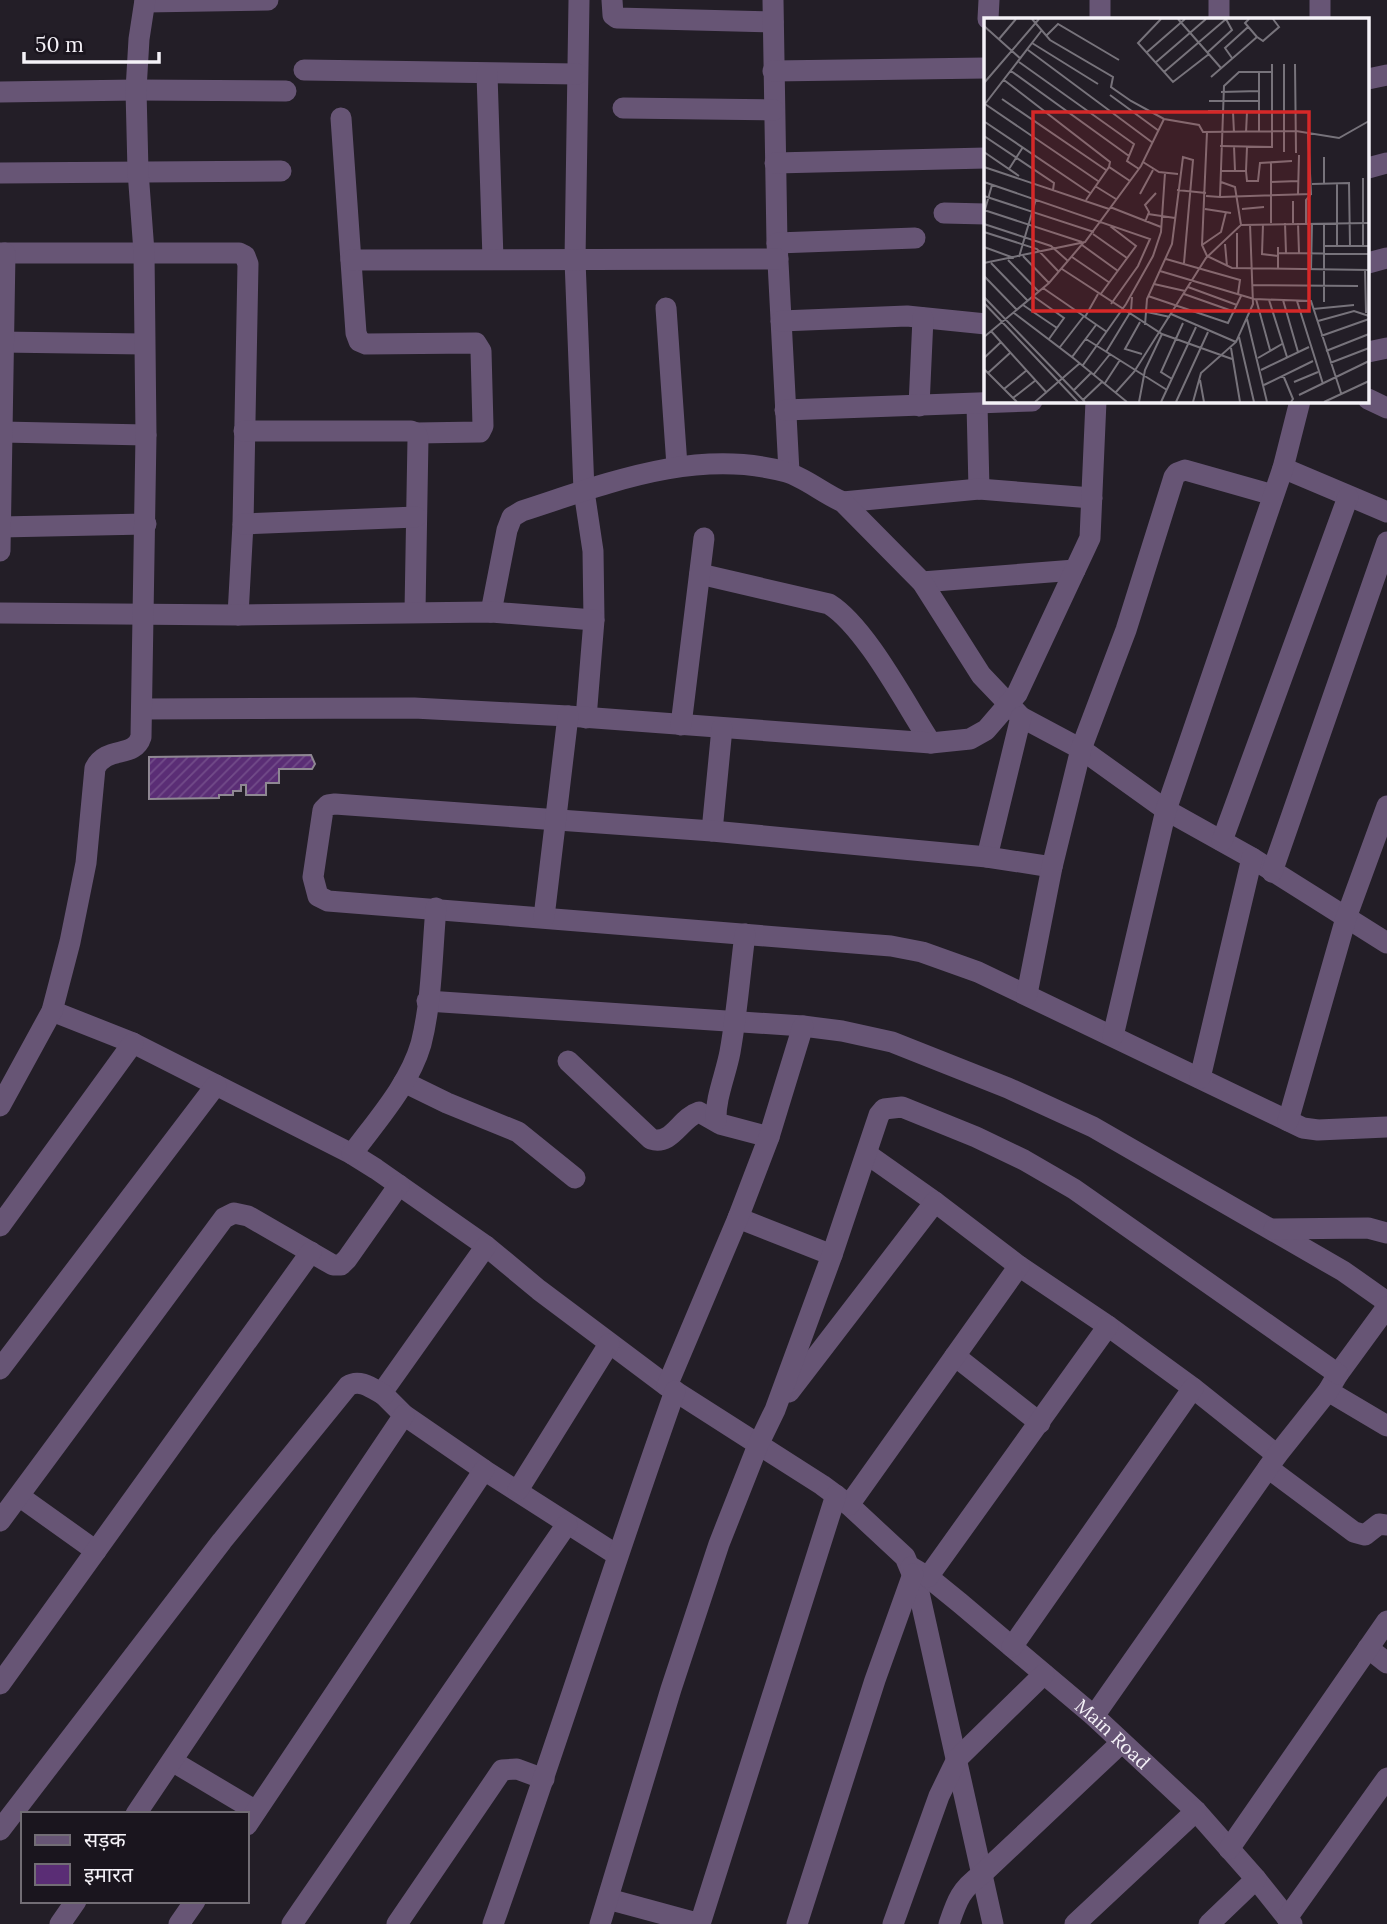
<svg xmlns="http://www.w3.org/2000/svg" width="1387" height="1924" font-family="Lora,'Noto Sans Devanagari',serif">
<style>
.building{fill:url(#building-hatch);stroke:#8f8893;stroke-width:2}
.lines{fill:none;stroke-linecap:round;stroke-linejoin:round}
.minor{stroke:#675575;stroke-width:21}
.labels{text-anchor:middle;stroke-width:6;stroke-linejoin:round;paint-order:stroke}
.street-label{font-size:19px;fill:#f5f2f8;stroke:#1a151e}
.inset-road{fill:none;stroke:#77737b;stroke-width:2}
.view{fill:#d62828;fill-opacity:0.15;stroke:#d62828;stroke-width:3.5}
.inset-edge{fill:none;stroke:#f5f2f8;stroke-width:3.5}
</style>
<defs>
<pattern id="building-hatch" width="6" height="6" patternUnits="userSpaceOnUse" patternTransform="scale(1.75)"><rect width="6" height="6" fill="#5a2d75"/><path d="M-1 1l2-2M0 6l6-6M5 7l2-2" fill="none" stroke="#724c89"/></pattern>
</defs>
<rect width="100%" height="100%" fill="#231e27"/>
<path class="building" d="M311 755 315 764 312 769H279V783H266V795H246V785H241V791H233V795H219V798L149 799V757Z"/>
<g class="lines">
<g class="minor">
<path d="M579 0 575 260 584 491 593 551 594 620"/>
<path d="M612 0 613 15 617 18 773 22"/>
<path d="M773 0 777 243 789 472"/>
<path d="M1219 0V19"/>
<path d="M1320 0V19"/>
<path d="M145 2 268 0"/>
<path d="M988 19 989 0"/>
<path d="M1100 19V0"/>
<path d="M304 70 577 74"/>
<path d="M773 71 986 68"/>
<path d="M487 74 493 259"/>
<path d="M1368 79 1387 75"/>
<path d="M0 92 136 90 286 91"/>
<path d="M623 108 774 110"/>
<path d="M341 118 356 333 359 341 366 344 476 343 481 351 483 426 480 432 416 433"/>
<path d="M775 163 986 158"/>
<path d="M1368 168 1387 163"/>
<path d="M0 173 281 171"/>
<path d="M944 213 986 214"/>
<path d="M777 243 915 238"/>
<path d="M0 253H239L245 256 248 264 243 524 238 615"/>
<path d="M351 260 778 259"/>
<path d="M1368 263 1387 258"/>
<path d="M666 308 677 466"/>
<path d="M781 321 907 316 986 324"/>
<path d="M0 342 144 344"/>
<path d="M1368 352 1387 348"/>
<path d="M1368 399 1387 408"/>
<path d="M977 404 979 489"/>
<path d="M919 406 923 318"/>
<path d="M785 410 1032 401"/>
<path d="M244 431H411L416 433 418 438 415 611"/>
<path d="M2 432 146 435"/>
<path d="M1283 468 1387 512"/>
<path d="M843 502 979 489 1092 498"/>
<path d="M243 524 416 517"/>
<path d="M0 527 146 524"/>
<path d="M0 551 5 253"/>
<path d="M700 574 829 604C866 627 906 705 931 743"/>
<path d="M922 582 1075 570"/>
<path d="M491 612 507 530 512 517 522 511C606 484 696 447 786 472 804 477 824 494 843 502L922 582 981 675 1021 717 1081 749 1166 810 1252 858 1387 943"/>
<path d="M0 613 238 615 491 612 594 620 586 718"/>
<path d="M143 709 414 708 568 716 931 743 970 739 986 730 1017 694 1090 538 1096 401"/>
<path d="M681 725 704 538"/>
<path d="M712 831 722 728"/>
<path d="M1222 841 1348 497"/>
<path d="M987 857 1021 717"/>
<path d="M1052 867 987 857 712 831 335 804 328 805 323 810 313 877 318 896 328 901 891 946 922 952 978 972 1303 1128 1318 1130 1387 1127"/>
<path d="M1272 872 1387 542"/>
<path d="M544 917 568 716"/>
<path d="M1027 994 1052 867 1081 749 1126 630 1174 477 1177 473 1185 470 1273 495"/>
<path d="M427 1001 803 1026 842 1031 892 1042 1008 1088 1093 1127 1343 1271 1387 1302"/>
<path d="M52 1011 133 1043 352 1154 376 1169 486 1246 539 1290 667 1386 822 1485 849 1505 905 1557 918 1588 993 1924"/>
<path d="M1113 1036 1166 810 1283 468 1300 401"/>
<path d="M568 1061 651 1139C672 1146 680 1118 699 1112L720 1124 769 1137"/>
<path d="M1200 1078 1252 858"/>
<path d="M404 1082 447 1103 518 1132 575 1178"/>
<path d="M0 1106 52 1011 70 942 86 863 95 768C107 745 134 759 141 737L146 435 144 252 138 171 136 90 139 39 145 0"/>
<path d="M716 1121C715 1098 726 1074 730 1052 737 1013 740 973 745 934"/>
<path d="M1288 1121 1346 918 1387 806"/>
<path d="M352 1154C377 1120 409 1085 421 1044 432 1001 432 952 436 908"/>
<path d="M867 1154 935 1202"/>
<path d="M738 1218 832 1255"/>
<path d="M0 1226 133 1043"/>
<path d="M1274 1229 1368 1228 1387 1233"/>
<path d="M486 1246 386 1387 384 1395 404 1415 484 1470 617 1555"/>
<path d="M955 1356 1040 1423"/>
<path d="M0 1369 216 1085"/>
<path d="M667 1386 738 1218 769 1137 803 1026"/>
<path d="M1328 1391 1387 1426"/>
<path d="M789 1392 935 1202 1019 1266 1108 1326 1193 1388 1277 1455"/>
<path d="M1268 1468 1354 1532 1365 1535 1379 1524 1387 1525"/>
<path d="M518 1490 609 1344"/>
<path d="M19 1496 96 1551"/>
<path d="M849 1505 1019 1266"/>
<path d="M0 1521 224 1218 234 1213 248 1216 333 1265H341L347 1259 399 1185"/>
<path id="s1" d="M911 1567 928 1577 960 1603 1094 1716 1196 1811 1256 1879 1292 1924"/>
<path d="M928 1577 1108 1326"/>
<path d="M1012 1647 1193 1388"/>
<path d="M1368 1648 1387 1663"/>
<path d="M0 1684 311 1252"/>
<path d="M1094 1716 1277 1455 1328 1391 1338 1374 1387 1307"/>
<path d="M172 1761 256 1811"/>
<path d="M136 1814 404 1415"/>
<path d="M247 1825 484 1470"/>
<path d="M0 1830 222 1541 348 1386C360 1378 373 1389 384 1395"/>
<path d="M1229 1849 1387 1621"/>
<path d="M608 1899 700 1924 836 1495"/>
<path d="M1287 1918 1387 1778"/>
<path d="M60 1924 76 1901"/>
<path d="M179 1924 195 1901"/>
<path d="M292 1924 567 1524"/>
<path d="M397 1924 502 1770 517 1769 544 1779"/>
<path d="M493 1924C556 1747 612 1568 675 1391"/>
<path d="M600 1924 671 1689 719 1544 758 1445 775 1410 832 1255 879 1115 884 1109 902 1107 976 1137 1024 1160 1074 1189 1338 1374"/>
<path d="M797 1924 875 1680 913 1574"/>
<path d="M893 1924 939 1796 957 1759 1044 1674"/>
<path d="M949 1924C957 1900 961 1889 982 1874L1121 1743"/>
<path d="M1075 1924 1196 1811"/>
<path d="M1209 1924 1256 1879"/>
</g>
</g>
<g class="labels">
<g class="street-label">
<text dy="7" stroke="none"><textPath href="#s1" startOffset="262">Main Road</textPath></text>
</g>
</g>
<g transform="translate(984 18)">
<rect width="385" height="385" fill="#231e27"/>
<path class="inset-road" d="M48 1 66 22 129 59 127 69 147 83 180 101 215 107 219 114 312 113 355 120 385 103M177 1 154 25 189 64 225 36M194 1 237 50M265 1 261 5 273 19M0 8 37 41M62 18 74 6 135 42M15 21 32 1M48 25 114 66M44 32 169 125M224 34 248 12 242 1M162 35 201 1M248 40 241 30 264 9M35 44 150 126 143 143 155 151M171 45 222 1M300 46V134M311 46 312 135M27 53 145 138M180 54 242 1M275 54V114M227 59 273 19 279 23 295 9 289 1M20 62 126 144 125 149M0 65 55 1M237 74 275 73M126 77 175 113M18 81 122 152M225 83H276M1 86 114 163M1 86 58 12M224 93 288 94M249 94 250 115M1 104 106 175M223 114 218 227 223 238 248 250 385 252M262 115 263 94M0 118 70 165 69 172M236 128 288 129V46M250 128 251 153M0 134 35 158M159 144 175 154 194 156M287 144V205M0 149 125 191M25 151 39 129M237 153H262L263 129M262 153 263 163H274L276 145 308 143M0 164 166 221 154 248 127 286M287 164 314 163M340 165V139M328 166 365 165 366 228M111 168 132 181M193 172 222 175M156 176 169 152M314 176 315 137M0 178 110 214M222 178 236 179 240 68 255 54H288M236 179 327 176 324 114M102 182 125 149 146 163M126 189 177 209M221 191 247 195M258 191 280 189M0 192 98 224M0 195 8 167M164 196 191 200M161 204 165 194 161 187 172 175M301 205 302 235M309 205V183M314 205 315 235M322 205V182L327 176M0 206 67 228 84 243M279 206 278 236 294 238M257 207 385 205M0 214 53 231 75 254M253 215V250M109 216 143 240M241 226 243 248M98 227 134 253M218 227 237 214 242 194M340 228H385M353 228V165M379 228V160M0 229 30 240M294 235 385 236M39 238 65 265M35 239 52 181M88 239 126 265M182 241 256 262 254 276M24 242 55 274M0 245 101 224 157 148 180 101M7 245 44 283M78 251 178 316 248 341M294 251V229M327 252 328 205M381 252 382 295M176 253 270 281 327 283 357 375M0 258 33 292M170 266 201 273M268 267 374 268M204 269 253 287M59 270 123 314M200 276 251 294M116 277 152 228 126 208M49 278 80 300 65 321M164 278 244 305 257 278M0 279 101 384M272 281 286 332M285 282 303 339M299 282 314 334M313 283 339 366M340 284V205M0 285 94 384M39 287 73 310M329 291 370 287M163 294 186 299M30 295 88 339 112 307M187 296 252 324M101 299 114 276M263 301 283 384M334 303 370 293 385 298M156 304 141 331 158 336M161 307 163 281 188 226 199 139 209 142 200 245M7 313 63 375M337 318 385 301M0 319 65 265 100 224M255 319 270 384M102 321 183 372M76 329 100 298M247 330 256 384M342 333 385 316M122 334 147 293 148 279M88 339 143 384M0 340 17 324M274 340 298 326M346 345 385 330M99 347 142 286 169 238 177 214 181 155M0 351 33 384M277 352 325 329M4 355 27 334M110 356 126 336M299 357 309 381 307 384M188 361 177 354 199 305M216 362 220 384M310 364 334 354M121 365 136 342M280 367 329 343M20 371 43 352M90 372 108 354M132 374 150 354 222 240 257 207 251 169 237 164M315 377 385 343M29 380 52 362M99 382 119 363M51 384 96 345M155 384 161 352 178 316M177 384 212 309M192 384 224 314M209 384 217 355 252 324 269 286 266 206M340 384 385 363"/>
<path class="view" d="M49 94H325V293H49Z"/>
<rect width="385" height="385" class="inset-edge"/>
</g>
<rect x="21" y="1812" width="228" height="91" fill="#1a151e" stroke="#726d75" stroke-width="2"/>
<rect x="35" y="1835" width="35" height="10" fill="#675575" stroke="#726d75" stroke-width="2"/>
<text x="84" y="1847" font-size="21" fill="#f5f2f8">सड़क</text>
<rect x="35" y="1864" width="35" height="21" fill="#5a2d75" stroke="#726d75" stroke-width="2"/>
<text x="84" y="1882" font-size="21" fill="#f5f2f8">इमारत</text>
<path d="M24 52v10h135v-10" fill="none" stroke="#f5f2f8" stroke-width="3.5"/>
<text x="35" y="52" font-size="21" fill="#f5f2f8" stroke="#1a151e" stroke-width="5" paint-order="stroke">50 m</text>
</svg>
